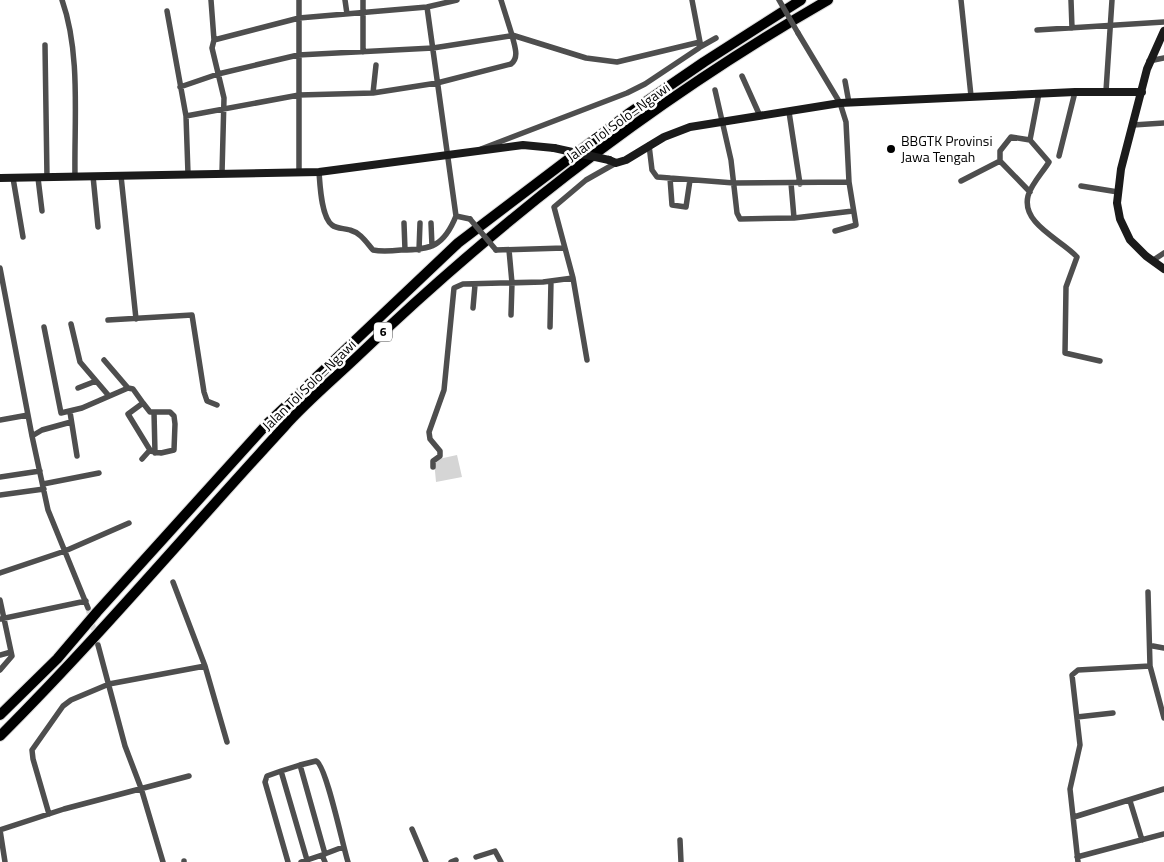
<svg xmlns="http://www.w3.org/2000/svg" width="1164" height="862" font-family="'Titillium Web',sans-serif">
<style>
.green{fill:#d5d5d5}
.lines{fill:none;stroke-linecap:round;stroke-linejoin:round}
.street-tunnel{stroke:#d9d9d9;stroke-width:5.5;stroke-dasharray:5.5 3;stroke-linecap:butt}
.highway-casing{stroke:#dbdbdb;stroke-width:12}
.street{stroke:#4e4e4e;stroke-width:5.5}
.secondary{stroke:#1b1b1b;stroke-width:8}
.highway{stroke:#000;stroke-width:10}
.street-bridge{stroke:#4e4e4e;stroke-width:5.5}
.secondary-bridge{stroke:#1b1b1b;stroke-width:8}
.poi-dot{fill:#000;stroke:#fff;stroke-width:2}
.labels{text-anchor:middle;stroke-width:5;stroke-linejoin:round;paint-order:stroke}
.shield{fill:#fff;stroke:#4c4c4c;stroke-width:1}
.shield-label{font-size:12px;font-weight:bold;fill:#000}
.street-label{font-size:14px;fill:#000;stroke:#fff}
.poi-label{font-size:14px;fill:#000;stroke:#fff;text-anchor:start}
</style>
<rect width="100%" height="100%" fill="#fff"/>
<path class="green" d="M457 455 462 477 436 482 434 460Z"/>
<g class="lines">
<path class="street-tunnel" d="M88 608 98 645"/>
<g class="highway-casing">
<path id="highway" d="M0 715 57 659 97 612 267 424 458 243 628 114 704 62 801 0
M0 736C99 637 189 530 284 427 307 401 335 378 360 354 501 219 659 97 828 0"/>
</g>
<path class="street" d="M62 0C81 53 74 121 75 177
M211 0 214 40 212 48 224 98 222 173
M299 0V172
M345 0 347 14
M961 0 971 96
M1071 0 1072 28
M167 11 186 116 188 174
M1037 30 1164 22
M798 33 840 103 846 122 849 182 856 225 835 231
M512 35 586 58 617 62 700 42
M214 40 299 18 427 7 457 0
M45 45 47 178
M700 47 716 38
M363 52V0
M1149 61 1164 58
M742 76 760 116
M845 81 849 103
M180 87 218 74 298 55 433 48 510 36 512 35 501 0
M715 90 731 160 737 213 740 219 794 218 853 211
M1106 91 1112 0
M373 93 376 65
M1039 93 1030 140 1049 162C1043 172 1031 184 1028 196 1021 224 1062 240 1077 257L1066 287 1065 353 1100 361
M789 112 800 184
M186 116 299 95 373 93 437 83 511 64C520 57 514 45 512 35
M1133 125 1164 123
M649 145 652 170 657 177 734 183 849 182
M481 149 627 93 645 84 699 48 700 42 692 0
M1059 156 1075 92
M1000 161 1030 192
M319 172C320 184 321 217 332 225 337 229 344 228 350 230 361 233 366 242 373 250 382 252 392 251 401 250 431 250 444 246 456 216L427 7
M93 176 98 227
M121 176 136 319
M13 178 23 237
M38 178 42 211
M670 178 672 205 686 207 690 180
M961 181 1000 161V151L1011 137 1030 140
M791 183 794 218
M1081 186 1118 192
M456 216 470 219
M404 223 405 250
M431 223 432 246
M419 250 420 223
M496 250 564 248
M509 250 512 283 511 315
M1152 261 1164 253
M0 268 32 436 48 510 88 608
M473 308 475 285
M108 320 192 315 204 392 207 401 217 405
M71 324 80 362 109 396
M44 327 61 413 82 408 128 388 133 389 143 403 128 414 150 450 142 459
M550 327 551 281
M104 360 128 388
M587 360 573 278 554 207 586 180 616 163
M78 388 96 381
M143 403 150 412H170L174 416 175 424 174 450 161 453 150 451
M70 412 77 456
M154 412 155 453
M0 420 28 415
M32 436 42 430 71 422
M433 467V461L440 456V451L430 439 429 432 444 390 454 288 463 284 543 282 573 278
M0 477 40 471
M43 484 99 473
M0 495 44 489
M0 573 65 551 129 523
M173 582 205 666 227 742
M1148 592 1150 666 1164 718
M0 600 12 656 0 670
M0 619 86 601
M98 645 125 746 141 788 163 862
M1153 646 1164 648
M0 655 11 652
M1077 717 1113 713
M281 771 300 765
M1130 801 1142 840
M49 814 33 759 32 750 63 706 71 700 109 684 205 666
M1074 817 1164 789
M412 829 426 862
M0 830 64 809 189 776
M0 830 5 862
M680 840 681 862
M325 854 300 765 316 761C326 764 343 847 348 862
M476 857 495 851 501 862
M1077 857 1164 834
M184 861V862
M288 862 265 782 267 776 281 771 307 860
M301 862 322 855
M325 862 322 855 343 847
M451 862 456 860
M1078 862 1070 789 1080 745 1072 675 1078 670 1150 666"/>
<path class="secondary" d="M1164 31 1147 69 1121 169 1117 203 1120 219 1130 240 1146 256 1164 269
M609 160 616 163 626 160 664 137 690 127 840 103 1075 92H1142
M0 178 319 172 523 145 554 148"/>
<use href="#highway" class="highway"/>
<path class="street-bridge" d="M779 0 798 33
M470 219 496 250"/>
<path class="secondary-bridge" d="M554 148 609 160"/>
</g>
<circle class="poi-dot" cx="891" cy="149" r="5"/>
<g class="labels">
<rect class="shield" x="374" y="322.5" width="18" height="19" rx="4"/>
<g class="shield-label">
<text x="383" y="336">6</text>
</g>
<g class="street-label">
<text transform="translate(618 122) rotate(-36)" y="5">Jalan Tol Solo–Ngawi</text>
<text transform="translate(309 385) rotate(-44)" y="5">Jalan Tol Solo–Ngawi</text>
</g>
<g class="poi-label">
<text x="901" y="146">BBGTK Provinsi<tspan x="901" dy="16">Jawa Tengah</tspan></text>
</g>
</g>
</svg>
